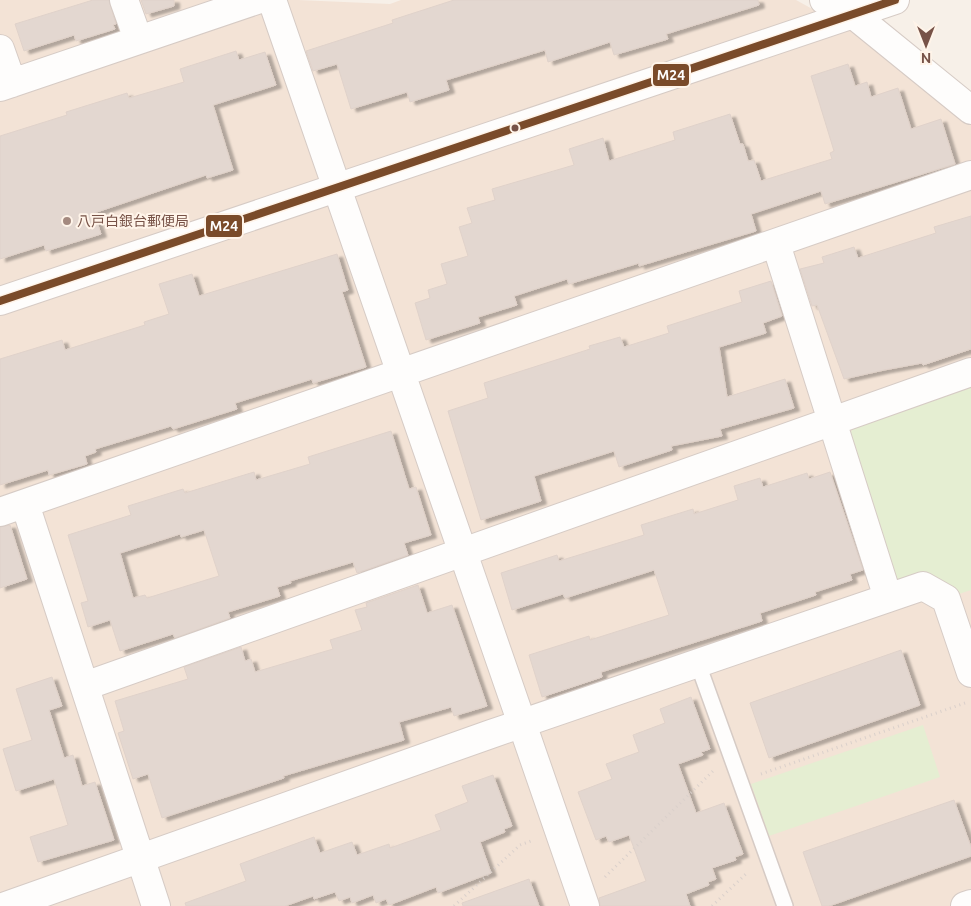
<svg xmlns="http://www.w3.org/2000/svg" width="971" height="906" font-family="Ubuntu,'Noto Sans JP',sans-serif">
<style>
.residential{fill:#f3e3d6}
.green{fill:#e5eed2}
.building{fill:#e3d7d0;stroke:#e0d2ca;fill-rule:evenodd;filter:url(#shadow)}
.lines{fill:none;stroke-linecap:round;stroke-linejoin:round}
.lane-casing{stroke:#d6cbc5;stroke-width:18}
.street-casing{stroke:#d6cbc5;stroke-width:30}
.secondary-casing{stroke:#d6cbc5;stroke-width:30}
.path{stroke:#dad0cb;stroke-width:3;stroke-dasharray:1 4;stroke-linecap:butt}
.lane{stroke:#fefdfc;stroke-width:15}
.street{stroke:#fefdfc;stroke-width:28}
.secondary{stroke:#fefdfc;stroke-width:28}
.bus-1-casing{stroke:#fff4e9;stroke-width:11}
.bus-1{stroke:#7a4b2a;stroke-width:8}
.bus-dot{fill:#775247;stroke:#fff4e9;stroke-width:2}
.poi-dot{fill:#a4897f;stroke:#fff4e9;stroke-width:2}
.labels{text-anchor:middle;stroke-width:4;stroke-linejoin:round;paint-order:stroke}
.poi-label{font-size:14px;fill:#775247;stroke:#fff4e9;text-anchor:start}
.line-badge{stroke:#fff4e9;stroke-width:2}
.badge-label{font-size:14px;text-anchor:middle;font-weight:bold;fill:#fff}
</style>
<defs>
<filter id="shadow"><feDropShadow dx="5.5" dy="3" stdDeviation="1" flood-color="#0004"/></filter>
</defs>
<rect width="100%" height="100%" fill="#f7f0e8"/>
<path class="residential" d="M0 0H298L390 4 401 0H796L865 38 971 124V906H0Z"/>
<path class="green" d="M971 384V590L959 594C937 576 929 577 902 582L894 577 849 436 854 426Z
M923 725 940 777 769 836 751 784Z"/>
<path class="building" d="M93 0H109L116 24 113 25 115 29 76 41 74 35 24 51 15 24Z
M141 0H174V6L146 14Z
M454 0H758L759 5 666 34 668 39 614 55 610 42 548 62 545 50 446 80 449 90 410 102 407 92 351 109 337 64 313 71 306 51 393 23 392 20Z
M236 51 239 60 265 52 276 85 213 105 233 170 207 178 206 175 94 213 101 234 46 251 44 245 0 259V136L67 115 66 112 127 93 129 98 184 82 180 69Z
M848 64 855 86 867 82 871 97 898 88 911 129 941 119 955 164 825 204 821 191 751 214 756 231 639 266V263L569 284 567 279 514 296 517 305 478 317 480 323 426 340 415 303 430 298 428 290 447 284 441 264 468 256 459 227 472 223 467 208 495 200 492 189 574 165 569 149 603 138 609 161 675 140 673 132 730 114 740 144H743L748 161 754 160 761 181 832 159 830 153 834 151 811 76Z
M971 216V349L923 365 922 363 884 370 844 379 817 305 812 306 800 269 824 263 822 257 854 247 858 258 936 233 934 227Z
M337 254 348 290 342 292 366 367 313 383 312 379 235 403 237 409 173 429 171 426 95 449 96 452 85 456 87 464 49 475 48 470 0 485V359L62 340 65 350 145 325 144 322 169 314 159 284 192 274 199 296Z
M771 281 782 316 763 323 766 333 719 347 727 397 785 379 794 408 720 429 722 436 671 446 672 450 619 467 614 451 534 476 541 501 481 520 448 411 488 398 484 383 590 349 589 346 620 337 624 347 669 333 667 326 742 302 739 291Z
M391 431 409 489 416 487 431 535 404 543 408 555 357 573 353 562 290 581 291 583 277 587 280 596 228 612 230 618 175 638 173 634 120 651 110 620 88 627 81 603 88 601 68 535 131 515 128 506 183 489 185 493 254 472 256 480 310 464 308 457ZM204 530 219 576 147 598 145 595 133 598 120 553 180 534 181 537Z
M830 472 863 570 850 574 852 580 815 592 816 595 760 613 762 621 601 672 602 677 542 697 529 655 589 636 590 640 669 615 654 570 565 598 563 594 512 610 501 573 557 555 559 561 644 535 641 525 693 509 694 514 738 500 734 486 760 478 763 487 807 473 809 479Z
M10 525 27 579 0 588V527Z
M418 585 427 613 452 605 487 706 454 716 451 707 399 722 404 740 283 776 284 778 162 818 148 774 133 779 118 733 124 731 115 701 188 679 184 667 241 647 245 661 251 659 255 672 333 649 330 640 362 630 355 610 367 607 366 603Z
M901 650 920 705 769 758 750 703Z
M52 677 62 706 49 710 64 758 73 755 82 786 95 782 114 840 38 862 30 837 68 825 54 779 16 791 3 749 32 740 16 689Z
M691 697 710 749 701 752 703 755 678 764 696 813 724 803 743 854 735 857 736 860 712 868 716 879 708 882 709 885 686 894 690 906H600L599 898 646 881 629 835 609 842 606 836 596 840 578 792 612 779 606 764 639 752 633 735 665 723 660 709Z
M493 775 512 826 504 829 505 832 480 842 491 873 438 893 436 887 389 905 386 899 376 903 373 895 352 903 350 897 339 901 335 892 314 899 313 896 285 906H186L185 903 246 881 240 864 314 837 320 853 352 842 357 855 389 844 390 848 441 830 435 815 468 802 462 786Z
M954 800 971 847V856L829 906H822L803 852Z
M529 879 539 906H463L462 903Z"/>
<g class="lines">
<g class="lane-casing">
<path id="lane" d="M698 664 785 906"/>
</g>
<g class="street-casing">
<path id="street" d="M124 0 138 39
M272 0 585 906
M824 0 854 15 971 110
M0 49 12 83
M0 87 257 0
M776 244 888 598 923 586 946 599 971 673
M25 504 156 906
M0 512 971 175
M85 686 971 372
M6 906 491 734 888 598
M965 906 971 904"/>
</g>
<g class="secondary-casing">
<path id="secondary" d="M0 301 895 0"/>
</g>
<path class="path" d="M761 774 968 702
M605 877 713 771
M454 906 520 845 531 841
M712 906 748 872"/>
<use href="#lane" class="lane"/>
<use href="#street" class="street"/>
<use href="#secondary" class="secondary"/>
<g class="bus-1-casing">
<path id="bus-1" d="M0 301 895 0"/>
</g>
<use href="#bus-1" class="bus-1"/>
</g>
<circle class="bus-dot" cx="515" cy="128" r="4.5"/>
<circle class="poi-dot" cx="67" cy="221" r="5"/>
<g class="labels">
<g class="poi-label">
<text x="77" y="226">八戸白銀台郵便局</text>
</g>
</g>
<g class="line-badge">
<rect x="652" y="63" width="38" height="24" rx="5" fill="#7a4b2a"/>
<rect x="205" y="214" width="38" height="24" rx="5" fill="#7a4b2a"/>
</g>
<g class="badge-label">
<text x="671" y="80">M24</text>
<text x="224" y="231">M24</text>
</g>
<g transform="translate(926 45) rotate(180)" stroke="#fff4e9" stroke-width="4" paint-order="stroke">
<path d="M0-4L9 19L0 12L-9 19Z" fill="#775247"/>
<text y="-8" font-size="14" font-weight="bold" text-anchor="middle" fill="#775247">N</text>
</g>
</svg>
